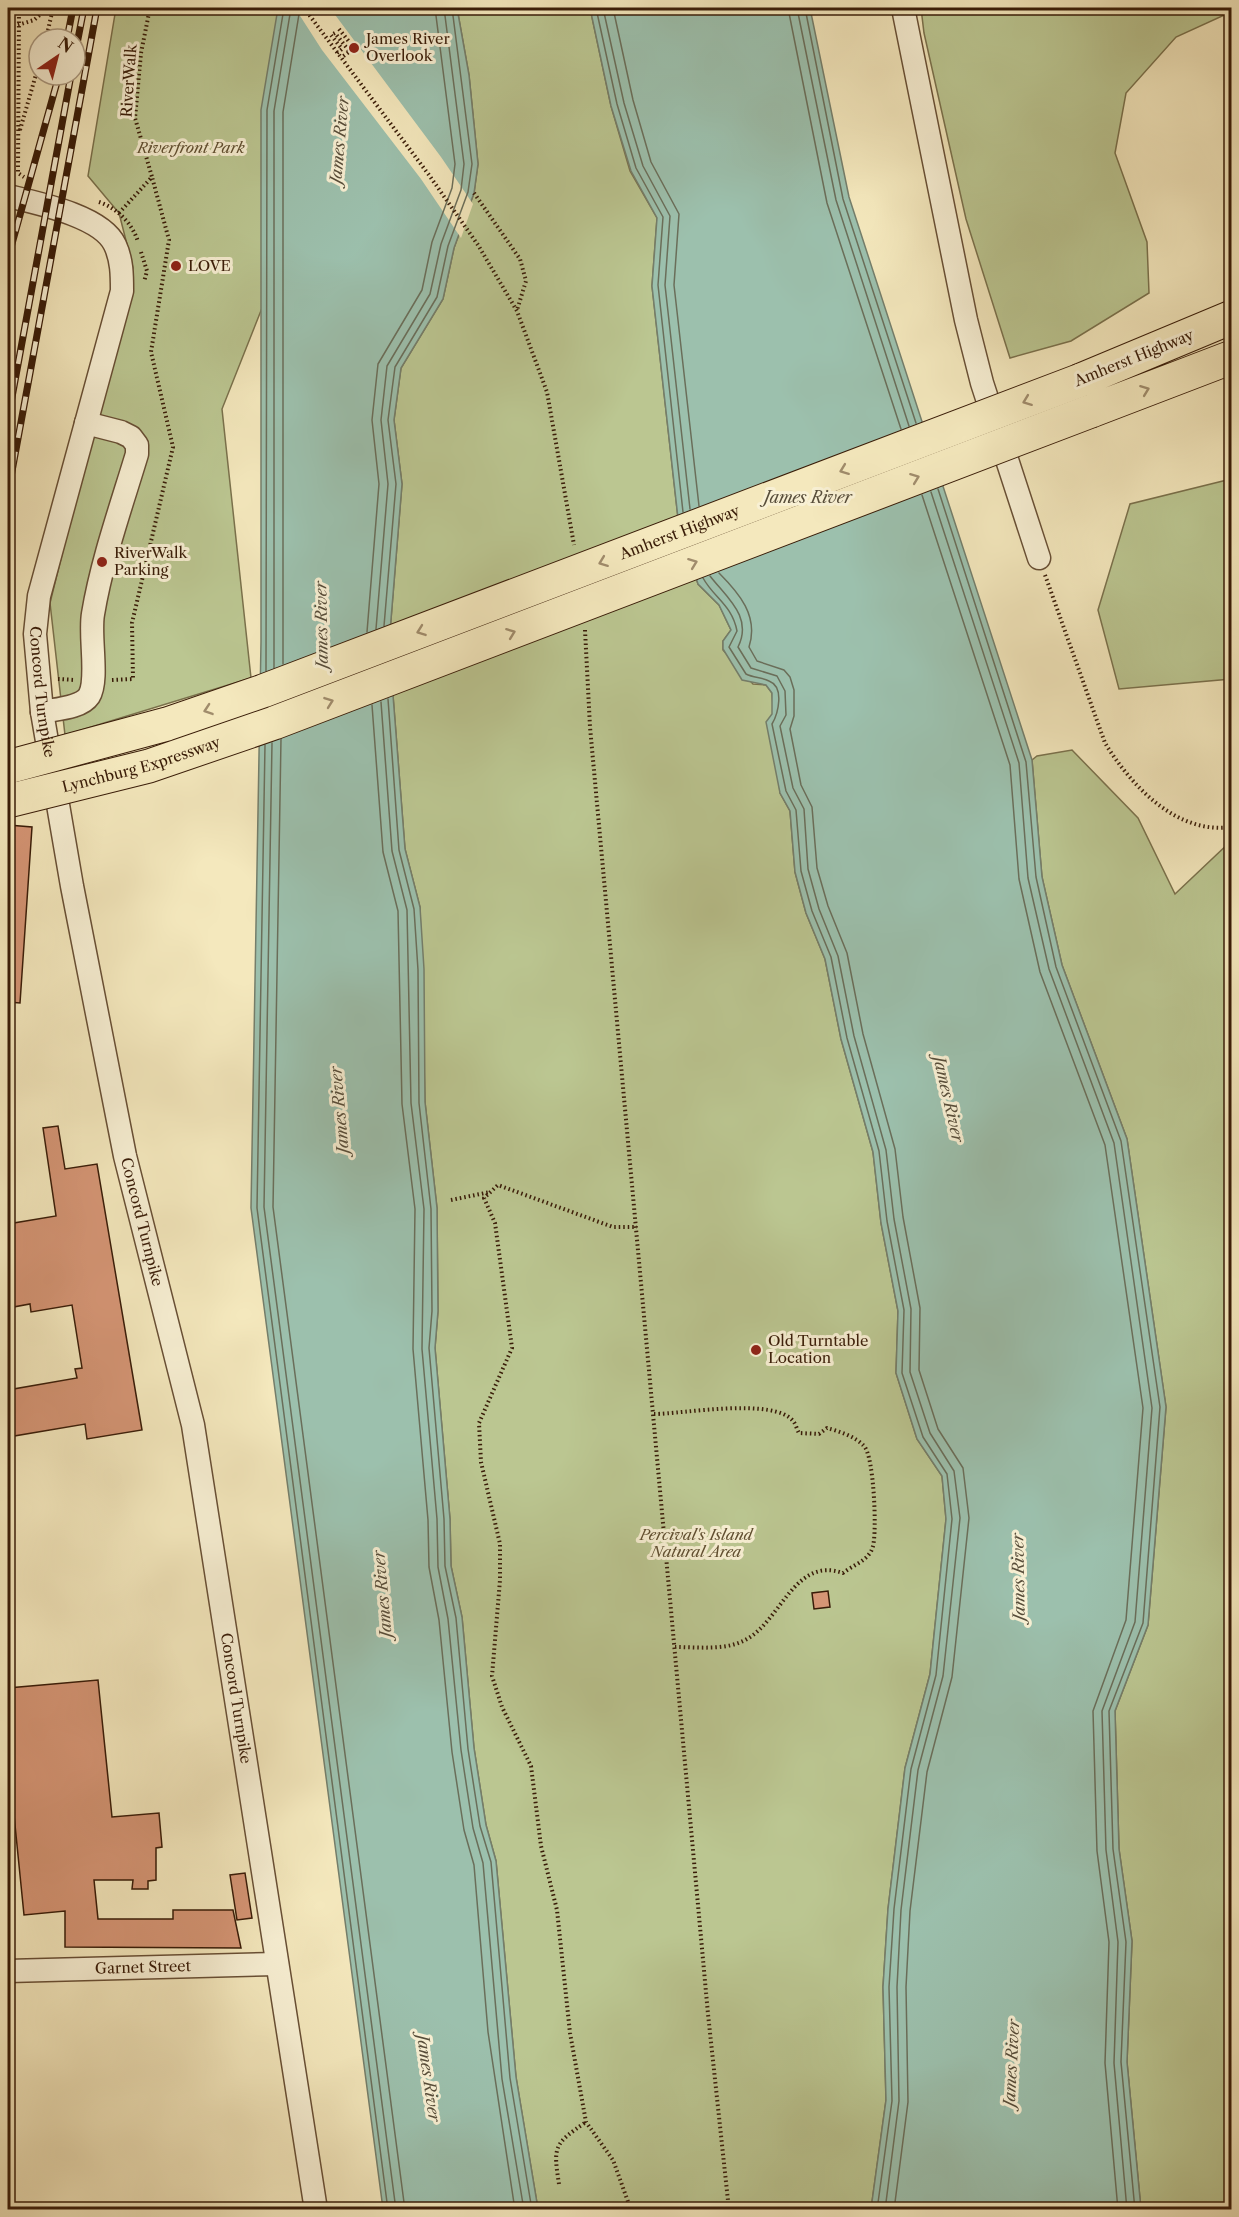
<svg xmlns="http://www.w3.org/2000/svg" width="1239" height="2217" font-family="'Libre Caslon Text',serif">
<style>
.green{fill:#bbc691;stroke:#7a714c;stroke-width:1.5}
.water{fill:#9cc0ad;stroke:#747e6b;stroke-width:1.5}
.pier{fill:#f4e8bd}
.lines{fill:none;stroke-linecap:round;stroke-linejoin:round}
.shore{stroke:#6a6e5a;stroke-width:1.5}
.building{fill:#d59575;stroke:#391c08;stroke-width:1.5}
.minor-casing{stroke:#684f35;stroke-width:25}
.highway-casing{stroke:#391c08;stroke-width:35}
.path{stroke:#391c08;stroke-width:4;stroke-dasharray:1.5 3;stroke-linecap:butt}
.minor{stroke:#f8f0d4;stroke-width:22}
.highway{stroke:#f4e8bd;stroke-width:33}
.rail-casing{stroke:#391c08;stroke-width:7}
.rail{stroke:#f8f0d4;stroke-width:4.5;stroke-dasharray:14;stroke-linecap:butt}
.highway-bridge-casing{stroke:#391c08;stroke-width:35;stroke-linecap:butt}
.highway-bridge{stroke:#f4e8bd;stroke-width:33}
.oneway{stroke:#a08c6c}
.poi-dot{fill:#8f2418;stroke:#f8f0d4;stroke-width:2}
.labels{text-anchor:middle;stroke-width:6;stroke-linejoin:round;paint-order:stroke}
.poi-label{font-size:15px;fill:#391c08;stroke:#f8f0d4;text-anchor:start}
.street-label{font-size:15px;fill:#391c08;stroke:#f8f0d4}
.park-label{font-size:15px;font-style:italic;fill:#604f31;stroke:#f8f0d4}
.water-label{font-size:16px;font-style:italic;fill:#574d3a;stroke:#f8f0d4}
</style>
<rect width="100%" height="100%" fill="#f4e8bd"/>
<filter id="stains"><feTurbulence type="fractalNoise" baseFrequency=".00333" numOctaves="4"/><feColorMatrix values="0 0 0 0 .2 0 0 0 0 .09 0 0 0 0 .02 0 0 0 .5 -.17"/></filter>
<radialGradient id="worn" r=".72"><stop offset=".6" stop-color="#630" stop-opacity="0"/><stop offset="1" stop-color="#630" stop-opacity=".3"/></radialGradient>
<path class="green" d="M116 8H293L287 245 222 409 251 678 65 735 50 603 133 268 119 213 88 176Z
M457 8H590L611 106 630 171 657 218 652 286 678 518 698 584 719 605 731 630 723 641V650L753 684 766 685 772 693 780 793 790 811 795 872 806 913 825 959 841 1039 873 1152 881 1223 898 1311 896 1373 917 1439 942 1476 946 1519 930 1674 905 1768 888 1909 883 1987 886 2100 871 2209H538L516 2077 496 1861 486 1825 474 1748 462 1617 451 1566 450 1519 435 1348 438 1311 437 1208 425 1102 420 907 405 849 389 644 402 484 394 420 401 368 443 299 454 248 474 193 478 164 469 75Z
M921 8H1231V12L1176 37 1126 93 1115 153 1147 242 1149 293 1071 341 1010 358 966 219 924 33Z
M1231 479V679L1119 689 1098 610 1130 504Z
M1072 750 1138 818 1175 894 1231 841V2209H1141L1127 2062 1132 1941 1119 1849 1115 1711 1148 1625 1166 1407 1127 1139 1062 965 1042 877 1032 760 1037 756Z"/>
<path class="water" d="M278 8H457L469 75 478 164 474 193 454 248 443 299 401 368 394 420 402 484 389 644 405 849 420 907 424 969 425 1102 437 1208 438 1311 435 1348 450 1519 451 1566 462 1617 474 1748 486 1825 496 1861 516 2077 538 2209H383L251 1208 261 642V110Z
M590 8H810L849 197 1032 760 1042 877 1062 965 1127 1139 1166 1407 1148 1625 1115 1711 1119 1849 1132 1941 1127 2062 1141 2209H871L886 2100 883 1987 888 1909 905 1768 930 1674 946 1519 942 1476 917 1439 896 1373 898 1311 881 1223 873 1152 841 1039 825 959 806 913 795 872 790 811 780 793 766 722 772 714V693L766 685 742 680 723 649V641L731 630 719 605 698 584 678 518 652 286 657 218 631 171 611 106Z"/>
<path class="pier" d="M295 8H330L441 157 473 204 461 238 421 179 322 50Z"/>
<g class="lines">
<path class="shore" d="M596 8 617 104 636 168 663 217 658 285 683 512
M603 8 624 103 643 166 670 216 665 285 690 509
M613 8 633 100 651 162 679 214 674 285 699 506
M788 8 827 203 901 429
M797 8 836 200 909 426
M805 8 843 199 916 423
M938 489 1026 762 1036 877 1056 967 1121 1141 1160 1407 1143 1623 1109 1711 1113 1849 1126 1942 1121 2062 1135 2210
M931 492 1019 763 1028 878 1049 969 1114 1143 1152 1408 1135 1622 1102 1711 1106 1850 1118 1942 1114 2063 1127 2210
M922 495 1010 765 1019 879 1040 972 1105 1145 1143 1408 1126 1620 1093 1711 1097 1851 1109 1942 1105 2063 1118 2210
M719 573C739 593 759 616 749 647L757 661 784 670 790 677 794 690V716L790 729 801 785 812 807 817 868 828 906 847 953 863 1034 895 1149 903 1217 920 1308 919 1370 938 1429 963 1468 969 1518 952 1677 927 1772 910 1911 906 1987 908 2102 894 2210
M710 576C727 598 753 617 738 647L751 668 777 676 785 691 786 715 780 726 793 788 804 809 808 869 819 909 838 956 854 1036 886 1150 894 1219 911 1309 910 1372 930 1433 954 1471 960 1518 943 1676 918 1770 901 1910 897 1987 899 2101 885 2210
M703 578C714 598 732 605 737 631L729 647 746 674C754 678 762 677 769 681 785 687 778 714 772 724L786 791 796 810 801 871 812 911 831 957 847 1038 879 1151 887 1221 904 1310 902 1373 923 1437 947 1474 952 1519 936 1675 911 1769 894 1909 889 1987 892 2101 877 2210
M384 626 396 484 388 420 395 367 437 297 448 246 468 192 472 164 452 8
M376 629 388 484 381 420 387 366 430 294 441 244 461 190 464 164 444 8
M367 632 379 484 372 420 378 364 422 290 432 242 452 188 455 164 435 8
M283 664V112L300 8
M274 668V111L291 8
M266 671 267 110 284 8
M388 699 399 850 414 909 418 970 419 1103 431 1209 432 1311 429 1348 444 1519 445 1566 456 1618 468 1749 480 1826 491 1862 510 2078 532 2210
M381 702 392 851 407 910 411 1103 424 1209 422 1349 437 1519 438 1567 448 1619 461 1750 473 1828 483 1863 502 2079 524 2210
M372 705 383 852 398 911 402 1104 415 1209 413 1349 428 1520 429 1567 439 1620 452 1752 464 1830 474 1865 488 2032 515 2210
M281 739 273 1207 405 2210
M272 743 264 1207 396 2210
M265 745 257 1208 388 2210"/>
</g>
<path class="building" d="M8 825 32 827 20 1003 8 1002Z
M58 1126 65 1169 97 1164 142 1430 87 1439 85 1424 8 1437V1390L77 1378 75 1369 82 1368 72 1305 31 1312 30 1304 8 1308V1224L56 1216 43 1128Z
M828 1591 830 1607 814 1609 812 1593Z
M98 1680 112 1817 159 1813 162 1847 156 1848V1880L148 1881V1889H132L133 1880H94L98 1919H173V1910H233L241 1948 65 1947V1911L24 1915 8 1755V1688Z
M245 1873 252 1918 237 1920 230 1875Z"/>
<g class="lines">
<g class="minor-casing">
<g id="minor">
<path d="M903 8 966 320 982 383 1039 558"/>
<path id="s1" d="M8 196C37 203 102 216 115 245 122 260 122 275 122 291L39 596 35 634 42 712 72 886 125 1156 193 1425 316 2210"/>
<path d="M42 712C56 709 81 708 89 696 99 680 89 636 93 614 102 560 121 507 137 454V445L131 437 121 432 86 423"/>
<path id="s2" d="M8 1971 277 1964"/>
</g>
</g>
<g class="highway-casing">
<path id="highway" d="M1081 380 1232 317
M1091 411 1232 357"/>
</g>
<path class="path" d="M19 8 18 173 24 177
M304 8 429 175 478 245 517 311 547 392 574 545
M18 25 34 20 48 8
M339 29 354 48 341 58
M46 39 53 8
M337 53 342 49 331 35 335 33 350 52
M20 130 39 64
M474 193 520 259 526 281 517 310
M99 202C117 208 133 224 138 242
M119 213 152 177 135 118 141 53 150 8
M141 252 147 271 144 282
M1045 575 1105 743C1131 785 1176 835 1232 827
M585 630 590 727 708 2014 729 2210
M58 679 75 680
M112 680 133 679 132 623 173 447 151 352 169 240 152 177
M451 1200 490 1192
M654 1414C682 1414 774 1397 793 1421 796 1424 797 1430 799 1433L819 1434 827 1428C839 1431 856 1437 864 1446 874 1456 877 1531 873 1546 870 1560 853 1565 843 1573 795 1556 781 1620 747 1639 726 1651 699 1647 675 1647
M559 2184C553 2146 554 2144 586 2122
M631 2210 613 2160 586 2122 570 2033 557 1910 541 1846 531 1766 502 1707 492 1676 500 1580V1544L481 1462 479 1423 512 1348 495 1223 484 1198 498 1185 613 1227H637"/>
<use href="#minor" class="minor"/>
<use href="#highway" class="highway"/>
<g class="rail-casing">
<path id="rail" d="M67 39 73 8
M75 54 84 8
M8 258 59 75
M8 419 71 75
M8 493 97 8
M8 2184 11 2210"/>
</g>
<use href="#rail" class="rail"/>
<g class="highway-bridge-casing">
<g id="highway-bridge">
<path id="s3" d="M8 767 167 724 263 691 1081 380"/>
<path id="s4" d="M8 801 149 766 274 723 1091 411"/>
</g>
</g>
<use href="#highway-bridge" class="highway-bridge"/>
</g>
<defs><path id="oneway-chevron" d="M-2-3.5L2.5 0L-2 3.5" fill="none" stroke-width="1.6" stroke-linecap="round" stroke-linejoin="round" transform="scale(1.5)"/></defs>
<g class="oneway">
<use href="#oneway-chevron" transform="translate(1145 390) rotate(-21)"/>
<use href="#oneway-chevron" transform="translate(1027 401) rotate(159)"/>
<use href="#oneway-chevron" transform="translate(844 470) rotate(159)"/>
<use href="#oneway-chevron" transform="translate(915 478) rotate(-21)"/>
<use href="#oneway-chevron" transform="translate(603 562) rotate(159)"/>
<use href="#oneway-chevron" transform="translate(693 563) rotate(-21)"/>
<use href="#oneway-chevron" transform="translate(421 631) rotate(160)"/>
<use href="#oneway-chevron" transform="translate(511 633) rotate(-21)"/>
<use href="#oneway-chevron" transform="translate(329 702) rotate(-20)"/>
<use href="#oneway-chevron" transform="translate(208 710) rotate(161)"/>
</g>
<g class="poi-dot">
<circle cx="354" cy="48" r="6"/>
<circle cx="176" cy="266" r="6"/>
<circle cx="102" cy="562" r="6"/>
<circle cx="756" cy="1350" r="6"/>
</g>
<g class="labels">
<g class="poi-label">
<text x="366" y="44">James River<tspan x="366" dy="17">Overlook</tspan></text>
<text x="188" y="271">LOVE</text>
<text x="114" y="558">RiverWalk<tspan x="114" dy="17">Parking</tspan></text>
<text x="768" y="1346">Old Turntable<tspan x="768" dy="17">Location</tspan></text>
</g>
<g class="street-label">
<text transform="translate(129 81) rotate(-86)" y="5">RiverWalk</text>
<text transform="translate(1134 358) rotate(-22)" y="5">Amherst Highway</text>
<text dy="5" stroke="none"><textPath href="#s3" startOffset="712">Amherst Highway</textPath></text>
<text dy="5" stroke="none"><textPath href="#s1" startOffset="580">Concord Turnpike</textPath></text>
<text dy="5" stroke="none"><textPath href="#s4" startOffset="138">Lynchburg Expressway</textPath></text>
<text dy="5" stroke="none"><textPath href="#s1" startOffset="1120">Concord Turnpike</textPath></text>
<text dy="5" stroke="none"><textPath href="#s1" startOffset="1606">Concord Turnpike</textPath></text>
<text dy="5" stroke="none"><textPath href="#s2" startOffset="135">Garnet Street</textPath></text>
</g>
<g class="park-label">
<text x="191" y="153">Riverfront Park</text>
<text x="696" y="1540">Percival's Island<tspan x="696" dy="17">Natural Area</tspan></text>
</g>
<g class="water-label">
<text transform="translate(339 140) rotate(-85)" y="6">James River</text>
<text x="808" y="503">James River</text>
<text transform="translate(321 625) rotate(-91)" y="6">James River</text>
<text transform="translate(949 1099) rotate(77)" y="6">James River</text>
<text transform="translate(339 1110) rotate(-95)" y="6">James River</text>
<text transform="translate(1018 1577) rotate(-91)" y="6">James River</text>
<text transform="translate(382 1594) rotate(-95)" y="6">James River</text>
<text transform="translate(1011 2063) rotate(-87)" y="6">James River</text>
<text transform="translate(429 2078) rotate(82)" y="6">James River</text>
</g>
</g>
<rect width="1239" height="2217" fill="none" stroke="#f4e8bd" stroke-width="30"/>
<rect x="9" y="9" width="1221" height="2199" fill="none" stroke="#391c08" stroke-width="3"/>
<rect x="15" y="15" width="1209" height="2187" fill="none" stroke="#391c08" stroke-width="1.5"/>
<g transform="translate(57 57) rotate(35)"><circle r="28" fill="#f8f0d4" stroke="#ac9b82" stroke-width="1.5"/>
<path d="M0-4.5L10 22L0 15L-10 22Z" fill="#8f2418"/>
<text y="-9" font-size="16" font-weight="bold" text-anchor="middle" fill="#391c08">N</text>
</g>
<rect width="100%" height="100%" filter="url(#stains)"/>
<rect width="100%" height="100%" fill="url(#worn)"/>
</svg>
